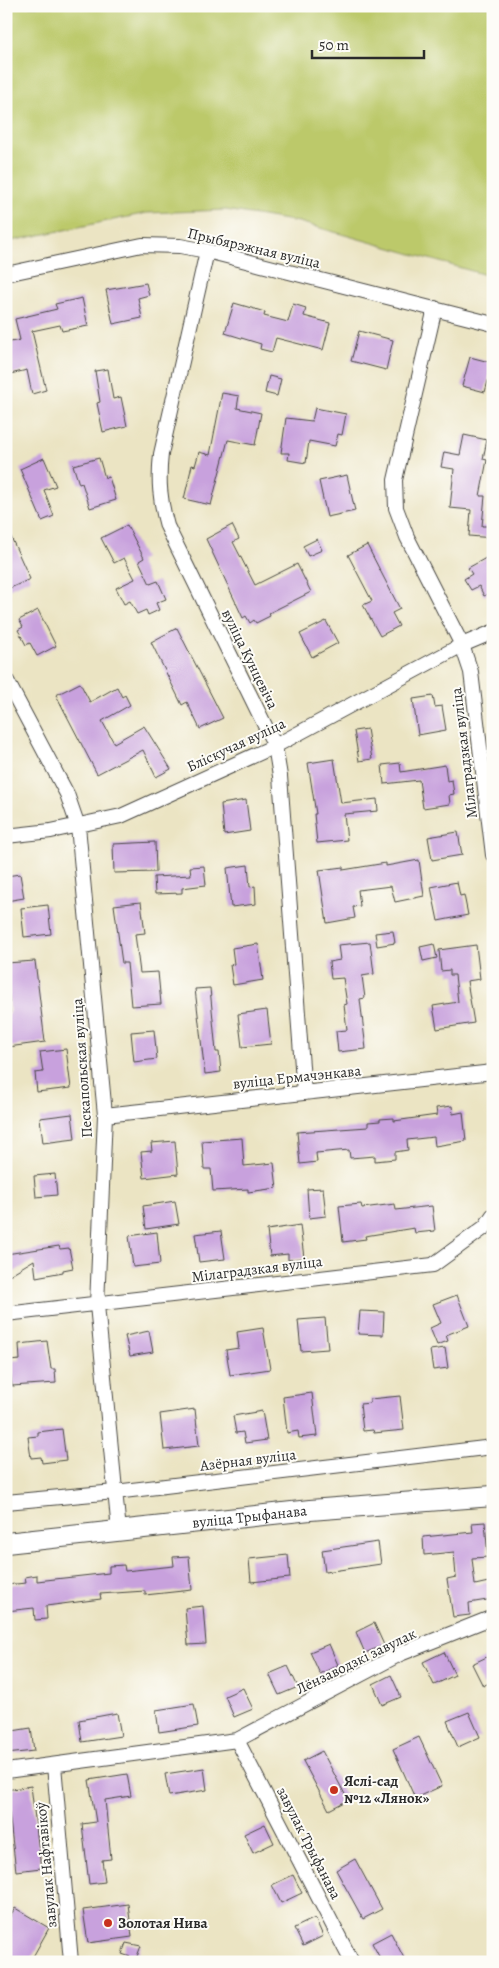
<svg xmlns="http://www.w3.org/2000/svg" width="499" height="1968" font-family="Alegreya,serif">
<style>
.green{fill:#bcc96b;stroke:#747a4b}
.building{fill:#c8a1dd}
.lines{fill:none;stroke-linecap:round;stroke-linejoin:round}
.street-casing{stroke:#484742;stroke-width:16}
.secondary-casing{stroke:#484742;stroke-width:22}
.street{stroke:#fff;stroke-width:14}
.secondary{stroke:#fff;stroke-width:20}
.poi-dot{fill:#c8321e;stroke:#fdfcf7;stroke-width:2}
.labels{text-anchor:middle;stroke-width:4;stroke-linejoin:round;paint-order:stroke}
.street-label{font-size:15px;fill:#2b2b2b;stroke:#fdfcf7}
.poi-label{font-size:15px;font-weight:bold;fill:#2b2b2b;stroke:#fdfcf7;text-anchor:start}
</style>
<rect width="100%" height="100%" fill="#fdfcf7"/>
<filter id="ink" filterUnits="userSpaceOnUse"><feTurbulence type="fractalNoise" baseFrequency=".02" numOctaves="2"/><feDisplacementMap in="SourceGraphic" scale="10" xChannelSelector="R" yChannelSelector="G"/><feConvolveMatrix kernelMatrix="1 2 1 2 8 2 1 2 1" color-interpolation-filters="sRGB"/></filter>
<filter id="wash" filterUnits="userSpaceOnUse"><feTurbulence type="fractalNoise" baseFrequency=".0096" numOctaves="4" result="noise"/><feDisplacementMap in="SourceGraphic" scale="20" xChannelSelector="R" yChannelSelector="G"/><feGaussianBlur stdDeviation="1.12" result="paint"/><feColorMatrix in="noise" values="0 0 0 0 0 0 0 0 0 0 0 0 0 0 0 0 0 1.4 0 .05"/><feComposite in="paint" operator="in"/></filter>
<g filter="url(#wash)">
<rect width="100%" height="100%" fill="#ebe4c3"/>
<path class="green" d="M6 6H493V277L299 222 226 210 147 213 6 242Z"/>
<g id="blocks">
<path class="building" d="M146 283 149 295 138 298 142 318 113 324 106 290Z
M82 298 88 326 62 331 60 325 32 331 46 390 32 394 27 370 6 375V343L20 340 15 319 57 309 55 304Z
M234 303 265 312 264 316 288 322 293 304 306 308 304 316 330 323 323 350 276 338 272 352 260 349 261 344 225 333Z
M359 331 393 340 386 370 351 361Z
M470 357 493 363 485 392 462 386Z
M108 369 113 399 121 397 127 426 103 432 97 403 100 402 95 371Z
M269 376 281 379 277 396 265 393Z
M222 393 239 396 237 408 261 413 255 445 228 440 211 505 184 499 192 465 195 466 199 452 210 455Z
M315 408 346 414 342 435 338 434 335 446 309 441 306 463 288 460 289 453H281L286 418 312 421Z
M464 435 487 440 483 459 487 460 480 496H485L482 526H493V538L469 536 471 510 450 508 454 469 441 467 444 452 460 455Z
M44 458 56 486 44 490 54 516 42 521 20 469Z
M99 458 105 478 109 477 116 500 90 508 82 483 79 484 73 465Z
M347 475 355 511 327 517 319 481Z
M127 525 144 558 139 561 150 584 158 581 166 599 156 603 159 610 148 615 146 610 137 614 130 601 124 604 116 588 135 579 124 558 114 563 101 538Z
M232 525 239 539 233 542 255 585 297 564 311 592 269 613 270 616 256 623 254 620 250 623 246 616 243 618 206 539Z
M6 526 30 579 6 590Z
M317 539 322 550 308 556 303 546Z
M367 545 400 609 392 613 399 626 380 636 363 605 372 601 348 555Z
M493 554V591L484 596 479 586 471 590 464 579 472 574 468 568Z
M38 610 56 646 37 656 30 643 26 645 18 630 23 627 19 620Z
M326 621 338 643 312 657 300 634Z
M177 628 223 718 200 729 187 702 182 705 151 642Z
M80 683 90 702 117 687 122 697 125 695 130 705 102 721 114 743 144 726 171 769 156 777 143 750 97 774 56 695Z
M433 696 435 707 442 706 446 730 418 735 413 699Z
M367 729 372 759 359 761 354 731Z
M334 759 341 803 377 799 378 811 344 814 347 840 317 843 314 814H316L308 763Z
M400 763 401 772 445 765 447 781 452 780 454 794 449 795 450 804 423 808 419 780 384 784 382 765Z
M246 800 250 831 224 835 221 804Z
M458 832 462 855 432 860 428 837Z
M155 842 156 872 114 873 113 844Z
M419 860 424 896 395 902 391 886 358 890 360 906 353 907 355 918 327 923 319 870 343 867V870L386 863V866Z
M248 865 250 887 255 886 256 904 231 907 227 868Z
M204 866 206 885 182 888V893L155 894 154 877 191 875 190 867Z
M20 874 24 898 6 901V876Z
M457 882 460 896 464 895 468 915 438 921 431 887Z
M141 902 145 933 135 934 140 973 158 972 161 1004 131 1006 127 963H122L114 905Z
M48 905 51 934 24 937 21 908Z
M393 931 395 943 377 946 375 933Z
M370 942 374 974 362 976 365 998 360 999 366 1049 338 1052 336 1031 347 1030 344 1005 347 1004 343 978 331 979 329 962 340 960 338 945Z
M258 944 263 980 233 985 230 965 234 964 232 948Z
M434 944 437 958 423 961 420 947Z
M476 945 480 979 467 981 474 1023 437 1029 433 1006 458 1002 455 975H450V970L441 971 439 950Z
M35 961 45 1042 8 1047 6 1014 10 1013 6 963Z
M210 988 216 1052H219L221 1072 205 1074 195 989Z
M267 1010 271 1044 242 1047 238 1014Z
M154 1030 157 1059 134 1062 131 1032Z
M66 1049 71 1088 37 1092 35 1073 43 1072 40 1052Z
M452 1106 453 1114 463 1112 466 1141 435 1146 434 1137 407 1140 408 1150 395 1152V1159L375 1161V1156L350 1158 349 1150 316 1153 317 1162 300 1164 297 1132 368 1127V1122L380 1121V1119L394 1118V1121L437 1115 436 1108Z
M72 1114 75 1139 43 1143 40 1118Z
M242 1138 244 1166 274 1163 277 1188 248 1192V1189L213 1191 211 1169H204L202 1141Z
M175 1141 178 1174 144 1178 141 1152 152 1151 151 1143Z
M55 1174 57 1195 36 1197 34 1176Z
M323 1188 326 1216 309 1218 307 1189Z
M175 1201 179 1224 146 1229 143 1206Z
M361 1204 362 1208 395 1204 396 1210 432 1206 435 1231 415 1233 414 1228 365 1236 366 1239 343 1242 339 1206Z
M300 1225 304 1258 288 1260V1254L270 1256 267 1230Z
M221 1231 225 1259 199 1262 195 1234Z
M157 1232 160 1264 133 1267 129 1236Z
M59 1246 60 1249 69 1248 73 1268 63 1270V1272L36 1277 34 1260 6 1277V1254Z
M457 1295 469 1326 446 1335 448 1341 437 1345 430 1328 441 1323 433 1304Z
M360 1311 384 1312 383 1335 358 1334Z
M325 1318 328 1349 301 1351 298 1320Z
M263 1328 270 1369 230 1375 226 1350 239 1348 237 1332Z
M149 1331 153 1352 130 1356 125 1336Z
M47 1341 51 1369H55L56 1383 12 1386 9 1361 20 1360 19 1344Z
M445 1348 448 1368 433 1370 430 1350Z
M312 1393 317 1436 299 1438 298 1431 287 1433 283 1397Z
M400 1396 404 1430 374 1433 373 1430 363 1431 360 1404 370 1403V1399Z
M195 1409 199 1446 164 1450 160 1414Z
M262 1411 267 1440 245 1443 243 1432 236 1433 233 1416Z
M62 1429 66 1460 42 1463 41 1457 31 1458 28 1437 38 1436V1432Z
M485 1522 488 1557 472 1558 475 1585 493 1581V1599L469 1603 470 1615 453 1617 447 1579 456 1577 454 1552 424 1555 423 1537 473 1532 472 1523Z
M378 1542 381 1564 325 1572 322 1550Z
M288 1555 290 1578 251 1582 249 1559Z
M189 1556 192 1590 145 1595V1591L100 1594 101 1599 46 1606 47 1619 35 1620 34 1608 6 1611V1585L26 1583 25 1577 37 1575V1581L109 1573V1566L124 1565 125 1571 174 1566 173 1557Z
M203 1606 206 1644 188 1645 185 1608Z
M374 1623 384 1645 365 1653 356 1632Z
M329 1644 338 1665 320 1674 310 1652Z
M444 1652 455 1675 434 1685 423 1662Z
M493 1654V1681L483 1686 472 1664Z
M288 1666 298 1687 279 1695 269 1674Z
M391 1675 401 1697 382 1705 373 1684Z
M243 1688 253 1709 234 1717 225 1696Z
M194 1704 198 1726 159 1732 156 1710Z
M469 1712 480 1737 458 1747 447 1721Z
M117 1713 121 1736 82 1742 79 1720Z
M31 1728 34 1751 6 1754V1732Z
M419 1737 442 1786 415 1798 393 1749Z
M322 1751 348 1800 329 1810 303 1761Z
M204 1768 207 1790 169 1796 165 1774Z
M127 1774 131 1796 105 1800 111 1859 102 1860 105 1882 89 1884 82 1824 96 1822 89 1780Z
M31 1786 41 1868 16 1871 9 1812 6 1813V1790Z
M265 1824 274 1843 253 1853 244 1834Z
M355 1859 382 1909 363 1919 336 1870Z
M293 1875 302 1893 281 1903 272 1885Z
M128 1904 132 1937 88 1943 83 1910Z
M15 1908 49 1928 30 1962H6V1923Z
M315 1918 323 1936 303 1946 294 1928Z
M391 1933 406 1962H382L372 1943Z
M126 1943 141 1946 136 1959 122 1954Z"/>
</g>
</g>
<g filter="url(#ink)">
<use href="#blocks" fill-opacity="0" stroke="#484742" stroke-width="1"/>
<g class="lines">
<g class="street-casing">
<path id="street" d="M207 251 161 454C158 481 160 501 167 526L275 746 280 776 304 1093
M6 274 142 245 180 246 207 251 493 324
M435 308 395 480 396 508 407 537 462 645 471 672 493 855
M6 679 67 794 78 826 105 1115 97 1305 119 1531
M6 836 51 831 121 816 275 746 462 645 493 632
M105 1115 493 1072
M6 1314 433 1265 485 1227 493 1215
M6 1502 115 1492 493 1447
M237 1740 352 1962
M54 1765 71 1962
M6 1771 237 1740 400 1654 493 1617"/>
</g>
<g class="secondary-casing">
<g id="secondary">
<path id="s1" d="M6 1543 310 1510 493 1496"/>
</g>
</g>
<use href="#street" class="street"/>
<use href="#secondary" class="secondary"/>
</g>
</g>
<g class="poi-dot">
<circle cx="334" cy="1790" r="5"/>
<circle cx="108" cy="1923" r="5"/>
</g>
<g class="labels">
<g class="street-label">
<text transform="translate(254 248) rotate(13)" y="5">Прыбярэжная вуліца</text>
<text transform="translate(250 659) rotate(64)" y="5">вуліца Кунцевіча</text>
<text transform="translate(236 745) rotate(-25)" y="5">Бліскучая вуліца</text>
<text transform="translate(464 753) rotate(-97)" y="5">Мілаградзкая вуліца</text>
<text transform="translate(82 1068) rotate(-94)" y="5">Пескапольская вуліца</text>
<text transform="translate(297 1077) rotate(-6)" y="5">вуліца Ермачэнкава</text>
<text transform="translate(257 1269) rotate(-7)" y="5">Мілаградзкая вуліца</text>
<text transform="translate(248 1460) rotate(-7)" y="5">Азёрная вуліца</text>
<text dy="5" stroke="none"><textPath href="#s1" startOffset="245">вуліца Трыфанава</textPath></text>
<text transform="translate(356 1661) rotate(-26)" y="5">Лёнзаводзкі завулак</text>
<text transform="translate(309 1843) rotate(63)" y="5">завулак Трыфанава</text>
<text transform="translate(46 1865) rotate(-95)" y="5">завулак Нафтавікоў</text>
</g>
<g class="poi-label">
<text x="344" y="1786">Яслі-сад<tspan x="344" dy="17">№12 «Лянок»</tspan></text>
<text x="118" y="1928">Золотая Нива</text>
</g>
</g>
<rect width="499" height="1968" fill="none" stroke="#fdfcf7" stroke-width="25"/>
<path d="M312 50v8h112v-8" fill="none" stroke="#2b2b2b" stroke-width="2.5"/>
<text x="319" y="50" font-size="15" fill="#2b2b2b" stroke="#fdfcf7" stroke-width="4" paint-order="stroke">50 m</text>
</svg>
